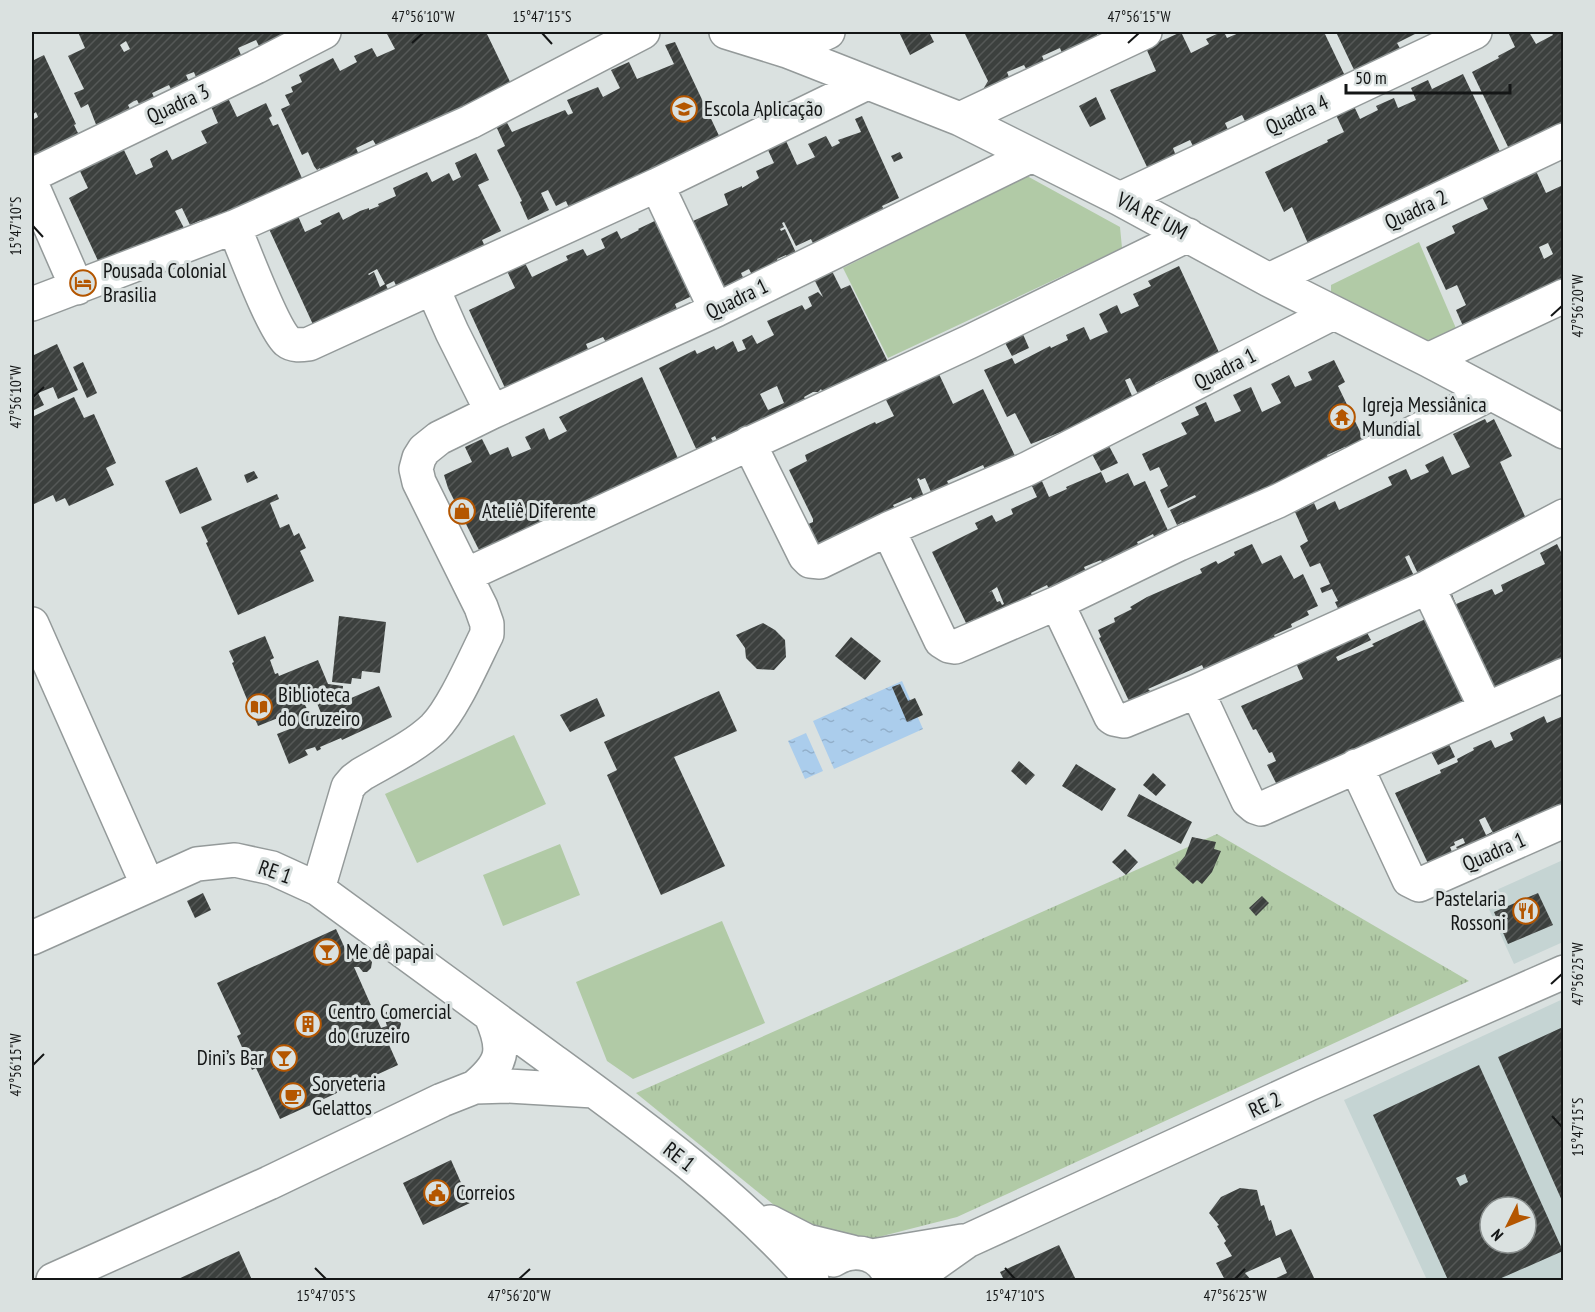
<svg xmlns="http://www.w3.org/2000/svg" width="1595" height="1312" font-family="'PT Sans Narrow',sans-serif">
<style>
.built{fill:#c5d4d3;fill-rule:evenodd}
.grass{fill:url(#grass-tufts)}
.green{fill:#b1caa6}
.water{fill:url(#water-ripples)}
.building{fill:url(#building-hatch);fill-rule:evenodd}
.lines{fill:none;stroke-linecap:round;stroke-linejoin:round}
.minor-casing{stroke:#949a9a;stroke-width:36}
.minor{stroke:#fff;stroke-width:33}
.ticks{fill:none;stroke:#141616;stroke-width:2}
.labels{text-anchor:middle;stroke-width:6;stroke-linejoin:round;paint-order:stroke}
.street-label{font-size:21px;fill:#141616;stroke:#dae1e0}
.poi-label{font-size:21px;fill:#141616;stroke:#dae1e0;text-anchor:start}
.neatline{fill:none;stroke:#141616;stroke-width:2}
.ticks-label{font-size:15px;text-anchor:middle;fill:#141616}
</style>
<defs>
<pattern id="grass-tufts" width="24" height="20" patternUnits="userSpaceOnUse" patternTransform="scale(1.5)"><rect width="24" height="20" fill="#b1caa6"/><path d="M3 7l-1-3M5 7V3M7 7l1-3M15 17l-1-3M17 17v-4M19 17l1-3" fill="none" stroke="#97ad8e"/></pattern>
<pattern id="water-ripples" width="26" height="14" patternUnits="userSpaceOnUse" patternTransform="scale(1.5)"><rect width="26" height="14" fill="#abcdec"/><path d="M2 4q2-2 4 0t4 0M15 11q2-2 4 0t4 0" fill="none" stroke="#92afca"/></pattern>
<pattern id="building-hatch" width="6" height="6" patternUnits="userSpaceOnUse" patternTransform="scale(1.5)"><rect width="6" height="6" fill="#3c403e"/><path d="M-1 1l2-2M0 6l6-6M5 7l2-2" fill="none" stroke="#555857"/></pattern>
</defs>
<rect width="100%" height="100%" fill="#dae1e0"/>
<path class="built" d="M1563 860V942L1514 964 1483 896Z
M1563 999V1280H1427L1344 1100ZM1490 1207H1526V1243H1490Z"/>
<path class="grass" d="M1217 834 1469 981 957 1217 851 1244 785 1214 636 1093Z"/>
<path class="green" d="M1027 176 1120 227 1122 248 888 358 843 268Z
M1419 242 1461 340 1432 351 1331 301V285Z
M514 735 546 804 417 863 385 794Z
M560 844 580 895 503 926 483 875Z
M722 921 765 1023 633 1079 607 1061 576 982Z"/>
<path class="water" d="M902 681 923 729 834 769 813 721Z
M806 733 823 771 805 779 788 741Z"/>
<path class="building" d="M78 32H285L289 40 262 52 256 40 238 48 241 55 224 63 226 67 197 80 194 72 186 75 190 84 172 91 169 85 152 93 155 99 141 108 137 100 134 101 128 105 131 111 121 118 119 115 97 127 88 104 81 108 74 93 84 89 68 56 85 48ZM126 41 130 49 124 52 120 45Z
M386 32H486L513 88 379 150 373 140 356 148 360 157 323 175 320 168 317 170 314 166 308 152 302 155 281 109 290 105 285 95 293 92 291 87 302 82 299 75 333 58 340 71 357 62 354 56 372 48 377 57 395 49Z
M899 32H929L934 42 910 55Z
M964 32H1096L1100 41 1064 58 1060 48 1042 56 1047 68 1030 76 1024 65 1007 72 1010 80 982 91 988 81Z
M1181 32 1191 53 1209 44 1206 39 1221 32H1224L1227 38 1241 32H1324L1346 78 1247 125 1242 115 1225 123 1229 132 1195 150 1190 140 1173 148 1176 156 1148 169 1110 90 1156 71 1146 48Z
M1336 32H1419L1397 43 1402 52 1356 74Z
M1508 32H1529L1536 44 1553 35 1551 32H1563V130L1511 153 1472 72 1499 58 1498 56 1515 47Z
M675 42 721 140 570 210 566 201 556 206 548 190 541 193 549 210 528 220 520 202 522 201 497 150 505 146 496 126 506 121 512 132 565 110 568 115 573 113 567 100 598 87 603 97 620 88 611 70 629 62 637 79 674 64 665 45Z
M44 55 76 124 74 125 80 137 36 157 32 148V120L38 117 36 112 32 115V61Z
M1463 74 1502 156 1310 248 1292 207 1284 212 1265 172 1328 142 1327 140 1344 132 1336 115 1354 106 1360 119 1378 110 1376 106 1394 98 1398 108 1416 100 1411 88 1428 80 1432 89Z
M227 96 237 117 266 103 272 116 269 118 273 126 278 124 305 185 206 229 201 220 190 225 182 208 175 211 184 228 165 236 105 276 69 198 88 188 78 167 122 146 136 175 153 167 150 159 167 150 172 160 207 143 201 131 218 123 210 104Z
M1096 97 1106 119 1090 127 1079 106Z
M862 116 899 198 882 206 887 215 816 250 811 239 796 246 784 222 782 223 784 227 780 229 781 231 785 229 798 257 789 262 786 255 777 259 781 267 754 279 749 269 741 273 746 284 727 293 693 221 728 205 724 194 742 186V188L759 178 756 171 774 163 768 150 786 141 797 165 815 157 808 144 826 136 832 147 840 143 838 140 861 132 855 119Z
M900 152 903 158 894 162 891 156Z
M476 153 489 180 478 185 501 231 482 240 487 251 400 294 394 281 386 285 391 296 316 331 269 229 298 216 305 232 322 224 320 221 339 212 343 220 360 211 369 208V210L379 206 378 204 396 196 393 188 427 172 432 182 449 173 453 181 461 177 455 163ZM377 269 385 284 380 287 374 272 369 275 368 274Z
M1536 171 1546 193 1563 185V280L1463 326 1456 310 1466 305 1457 285 1446 290 1426 247 1455 233 1452 226 1488 209 1481 195ZM1548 243 1553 254 1544 259 1539 247Z
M665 216 692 296 675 304 679 314 607 344 603 337 586 344 588 349 571 358 572 361 505 388 469 310 515 288 507 271 525 263 532 277 568 260 566 256 583 249 587 256 605 248 601 239 617 231 621 239 639 230 638 229Z
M1179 266 1223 361 1177 383 1172 375 1155 383 1160 393 1142 402 1130 378 1125 380 1136 405 1072 435 1068 429 1031 444 1015 413 1007 417 984 370 1012 358 1015 364 1050 346 1051 348 1068 340 1066 335 1084 327 1090 340 1108 332 1099 314 1117 305 1121 314 1139 306 1133 294 1151 286 1148 281Z
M832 271 841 289 850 285 890 366 826 398 821 389 818 392H813L804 397 809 406 720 447 715 436 711 438 715 445 698 453 659 368 695 350 697 354 714 346 716 350 733 341 738 352 746 349 742 340 752 335 757 344 774 335 767 321 802 305 805 310 812 306 808 297 818 292 823 297 814 279ZM777 386 784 403 768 410 760 394Z
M1022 332 1029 348 1012 356 1004 341Z
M57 344 78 390 58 399 53 387 38 393 44 405 32 411V356Z
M1334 360 1345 382 1338 386 1368 448 1349 457 1345 447 1327 455 1332 465 1188 531 1183 522 1177 525 1170 510 1196 497 1195 495 1168 508 1160 490 1168 486 1159 467 1150 471 1142 454 1187 434 1181 423 1199 415 1195 407 1206 402 1215 422 1223 419 1241 411 1233 395 1251 387 1262 412 1281 403 1271 384 1289 375 1295 387 1312 380 1308 372Z
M83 362 97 393 87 398 73 367Z
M938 372 953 404 983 389 1017 460 987 474 983 465 947 481 952 491 934 499 925 478 920 480 919 478 917 479 926 502 916 506 911 497 893 505 899 516 819 553 806 525 813 522V519L789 470 807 461 805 455 875 422 876 424 894 416 885 398Z
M642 377 680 463 480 552 448 488 444 475 472 462 465 447 482 439 490 455 508 447 512 457 531 449 525 437 544 428 549 440 567 431 559 417Z
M74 397 84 418 94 414 116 463 106 468 114 485 69 506 65 498 56 502 53 495 32 505V417Z
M1485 419 1487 423 1494 419 1512 456 1500 462 1529 525 1419 576 1409 555 1405 557 1415 578 1340 613 1335 602 1338 601 1332 589 1322 593 1320 588 1330 584 1320 563 1310 567 1300 546 1308 541 1295 512 1314 503 1317 510 1335 501 1339 510 1392 485 1388 477 1406 469 1411 480 1429 472 1425 465 1443 456 1452 475 1470 467 1453 434Z
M1109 446 1118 463 1101 471 1092 454Z
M197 467 212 500 180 514 165 481Z
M254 471 258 478 247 483 244 475Z
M1101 472 1106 483 1128 473 1134 486 1145 481 1171 537 1156 541 1153 534 1137 542 1142 553 1106 569 1101 560 1084 567 1089 579 1052 595 1047 585 1031 593 1036 604 980 628 975 619 966 623 932 552 978 529 975 523 992 515 996 522 1013 514 1011 509 1037 497 1031 484 1041 479 1049 497 1067 489 1066 487ZM997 587 1004 604 1002 605 1000 601 997 602 992 591 988 593Z
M277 494 279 499 270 503 280 528 289 524 294 536 299 533 306 548 300 551 314 581 238 615 206 543 208 542 201 527Z
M1252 544 1262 564 1281 555 1294 579 1303 574 1318 606 1307 611 1309 615 1291 624 1292 627 1274 635 1277 641 1206 674 1202 665 1148 689 1150 691 1129 701 1099 638 1101 637 1098 630 1115 622 1114 618 1132 609 1130 607 1147 597 1202 573 1200 569 1216 561 1218 564 1235 555 1234 552Z
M1557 544 1561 552 1563 551V661L1486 697 1439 596 1451 592 1456 604 1492 589 1495 595 1503 591 1501 585 1545 564 1540 553Z
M1436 614 1468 705 1281 793 1267 765 1276 761 1272 752 1269 753 1256 729 1253 730 1241 706 1303 679 1295 661 1365 629 1371 640 1336 657 1338 661 1374 646 1372 644Z
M339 616 386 622 380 673 362 671 361 679 352 678 351 684 332 682Z
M763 623 775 630 785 640 786 657 774 670 757 669 746 658 745 648 736 635Z
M265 636 274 658 270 660 275 674 278 673 279 676 318 660 328 684 343 686 342 702 379 686 392 717 342 740 341 738 320 747 321 749 317 751 315 747 305 750 308 755 289 764 277 734 295 727 278 718 258 726 232 663 234 662 229 651ZM314 696 321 713 311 717 303 701Z
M851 637 881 661 865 680 835 656Z
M900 684 908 701 915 698 923 715 907 722 892 687Z
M719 691 737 731 674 757 725 866 661 895 607 775 617 770 604 742Z
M597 698 605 716 570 732 560 715Z
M1544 716 1547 723 1563 716V813L1515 836 1510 825 1493 833 1485 817 1479 820 1486 835 1492 832 1499 845 1432 872 1395 793 1441 773 1440 770 1458 762 1457 759 1474 750 1473 748 1491 740 1495 748 1513 740 1510 733ZM1463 838 1465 843 1456 847 1458 850 1452 852 1450 847 1455 845 1454 842Z
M1448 742 1455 757 1438 765 1430 750Z
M1019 761 1035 775 1026 785 1011 771Z
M1076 764 1116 789 1102 811 1062 786Z
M1153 773 1166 785 1156 796 1143 785Z
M1139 794 1192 822 1181 844 1127 816Z
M1192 837 1216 842 1214 849 1221 851 1212 872 1202 884 1197 880 1193 884 1175 868 1185 856Z
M1125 849 1138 862 1126 875 1112 862Z
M203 893 211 910 195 918 187 901Z
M1538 893 1553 925 1508 944 1494 912Z
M1262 896 1269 903 1256 916 1249 908Z
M336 929 349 957 363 951 372 962 371 968 367 972H363L359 967H354L381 1028 387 1026 384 1016 386 1012 391 1011 399 1019 401 1024 399 1031 386 1038 398 1065 280 1119 256 1068 252 1070 237 1036 241 1034 217 983Z
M1563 1027V1203L1498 1057Z
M1479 1065 1563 1251 1497 1280H1448L1373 1115ZM1465 1174 1468 1182 1460 1186 1456 1178ZM1490 1207H1526V1243H1490Z
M451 1160 470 1203 423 1225 403 1183Z
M1240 1188 1257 1190 1261 1206 1264 1205 1269 1221 1271 1220 1276 1236 1291 1229 1315 1280H1272L1287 1273 1280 1257 1245 1273 1251 1280H1225L1216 1263 1232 1256 1224 1243 1226 1241 1217 1226 1219 1225 1209 1213 1221 1197Z
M1059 1245 1076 1280H1004L1000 1272Z
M239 1251 252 1280H176Z"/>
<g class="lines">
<g class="minor-casing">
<path id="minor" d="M726 32 787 51 960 119 1120 199 1269 280 1428 360 1564 432
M787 51 828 32
M960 119 1145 32
M32 175 256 67 324 32
M32 185 77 288
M657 185 716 310
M1120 199 1475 32
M234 227C244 250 272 327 287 341 293 346 301 345 309 344L657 185 867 83
M1269 280 1564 140
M433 289 452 332 492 412
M32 304 234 227 470 122 643 32
M1428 360 1564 296
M749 443 805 556 810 561 820 562 888 529 1027 469 1333 313
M888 529 941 641 949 646 955 647 1057 603 1179 544 1278 501 1490 394
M466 575 969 342 1188 235
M1428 587 1486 709
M1057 603 1111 717 1114 719 1124 721 1197 691 1428 587 1564 516
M32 624 148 886
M1197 691 1248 801 1255 807 1261 809 1564 675
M1356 766 1409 880 1419 885 1564 821
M318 889 348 787 354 780 362 774C386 760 414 747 434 728 453 709 474 660 487 634V624L481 607 419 482 416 469 419 458 424 450 439 438 492 412 716 310 1032 155
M32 938 197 864 235 860 272 868 318 889C396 946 474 1003 552 1060 644 1127 738 1195 812 1280
M475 1087C503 1063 506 1051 491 1016
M770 1222 807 1241 852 1252
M872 1256 962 1241
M833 1260C855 1246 883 1253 891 1280
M53 1280 269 1183 442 1100 475 1087 508 1086 594 1091
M912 1280 967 1241 1309 1084 1564 972"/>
</g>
<use href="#minor" class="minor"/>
</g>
<path class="ticks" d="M542 33 552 44M412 43 423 33M1128 43 1139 33M33 226 43 237M1551 316 1562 306M33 397 44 387M1551 984 1562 974M33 1065 44 1054M1552 1116 1562 1127M315 1268 326 1279M1005 1268 1015 1279M519 1279 530 1269M1235 1279 1245 1269"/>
<defs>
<g id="school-ring" transform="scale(1.35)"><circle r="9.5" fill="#dae1e0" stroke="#b45600" stroke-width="1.5"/><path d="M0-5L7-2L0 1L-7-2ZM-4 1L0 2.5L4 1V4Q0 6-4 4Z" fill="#b45600"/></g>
<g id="hotel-ring" transform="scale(1.35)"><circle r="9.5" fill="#dae1e0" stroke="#b45600" stroke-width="1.5"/><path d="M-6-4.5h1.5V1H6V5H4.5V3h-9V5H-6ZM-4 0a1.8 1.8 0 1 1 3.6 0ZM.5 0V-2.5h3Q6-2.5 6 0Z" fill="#b45600"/></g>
<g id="temple-ring" transform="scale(1.35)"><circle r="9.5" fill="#dae1e0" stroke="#b45600" stroke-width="1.5"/><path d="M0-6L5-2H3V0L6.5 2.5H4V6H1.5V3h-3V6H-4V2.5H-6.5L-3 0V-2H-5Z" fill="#b45600"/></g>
<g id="shop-ring" transform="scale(1.35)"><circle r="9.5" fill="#dae1e0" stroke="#b45600" stroke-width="1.5"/><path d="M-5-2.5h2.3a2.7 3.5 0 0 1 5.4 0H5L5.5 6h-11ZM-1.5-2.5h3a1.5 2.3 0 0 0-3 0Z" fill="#b45600"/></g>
<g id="library-ring" transform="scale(1.35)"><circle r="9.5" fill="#dae1e0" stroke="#b45600" stroke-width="1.5"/><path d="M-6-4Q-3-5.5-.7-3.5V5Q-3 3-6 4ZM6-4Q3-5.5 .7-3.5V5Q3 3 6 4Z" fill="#b45600"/></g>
<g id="restaurant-ring" transform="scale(1.35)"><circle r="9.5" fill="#dae1e0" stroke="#b45600" stroke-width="1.5"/><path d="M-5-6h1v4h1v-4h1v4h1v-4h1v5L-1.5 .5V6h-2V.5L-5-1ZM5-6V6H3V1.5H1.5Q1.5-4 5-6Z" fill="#b45600"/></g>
<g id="bar-ring" transform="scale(1.35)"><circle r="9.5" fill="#dae1e0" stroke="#b45600" stroke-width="1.5"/><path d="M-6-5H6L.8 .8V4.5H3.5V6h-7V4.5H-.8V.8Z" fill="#b45600"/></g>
<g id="building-ring" transform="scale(1.35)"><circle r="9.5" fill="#dae1e0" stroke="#b45600" stroke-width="1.5"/><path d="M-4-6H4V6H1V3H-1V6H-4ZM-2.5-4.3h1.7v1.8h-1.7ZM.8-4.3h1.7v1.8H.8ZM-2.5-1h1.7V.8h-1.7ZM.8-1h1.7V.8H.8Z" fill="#b45600"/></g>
<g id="cafe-ring" transform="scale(1.35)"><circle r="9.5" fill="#dae1e0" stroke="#b45600" stroke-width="1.5"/><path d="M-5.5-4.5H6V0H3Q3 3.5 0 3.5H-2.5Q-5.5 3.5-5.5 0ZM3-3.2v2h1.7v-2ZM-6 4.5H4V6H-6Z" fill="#b45600"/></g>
<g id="civic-ring" transform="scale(1.35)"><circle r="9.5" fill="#dae1e0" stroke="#b45600" stroke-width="1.5"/><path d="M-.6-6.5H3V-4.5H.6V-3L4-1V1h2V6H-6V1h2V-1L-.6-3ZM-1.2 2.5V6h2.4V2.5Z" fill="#b45600"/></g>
</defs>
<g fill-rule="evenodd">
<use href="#school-ring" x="684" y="109"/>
<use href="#hotel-ring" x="83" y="283"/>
<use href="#temple-ring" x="1342" y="417"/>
<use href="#shop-ring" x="462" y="511"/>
<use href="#library-ring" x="259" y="707"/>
<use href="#restaurant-ring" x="1526" y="911"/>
<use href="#bar-ring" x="327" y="952"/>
<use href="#building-ring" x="308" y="1024"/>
<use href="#bar-ring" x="284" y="1058"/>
<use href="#cafe-ring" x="293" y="1096"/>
<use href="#civic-ring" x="437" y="1193"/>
</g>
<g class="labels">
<g class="street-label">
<text transform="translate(178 104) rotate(-25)" y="7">Quadra 3</text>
<text transform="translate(1297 115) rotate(-25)" y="7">Quadra 4</text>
<text transform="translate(1416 210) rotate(-25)" y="7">Quadra 2</text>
<text transform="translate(1152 216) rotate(28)" y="7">VIA RE UM</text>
<text transform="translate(737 299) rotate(-26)" y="7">Quadra 1</text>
<text transform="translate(1225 369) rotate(-27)" y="7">Quadra 1</text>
<text transform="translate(1494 852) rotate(-24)" y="7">Quadra 1</text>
<text transform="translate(275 872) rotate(19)" y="7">RE 1</text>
<text transform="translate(1265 1105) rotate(-25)" y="7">RE 2</text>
<text transform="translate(679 1157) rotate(38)" y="7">RE 1</text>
</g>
<g class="poi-label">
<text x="704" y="116">Escola Aplicação</text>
<text x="103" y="278">Pousada Colonial<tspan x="103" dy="24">Brasilia</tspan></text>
<text x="1362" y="412">Igreja Messiânica<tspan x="1362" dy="24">Mundial</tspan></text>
<text x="482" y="518">Ateliê Diferente</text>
<text x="278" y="702">Biblioteca<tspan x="278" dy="24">do Cruzeiro</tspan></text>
<text x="1506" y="906" text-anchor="end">Pastelaria<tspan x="1506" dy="24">Rossoni</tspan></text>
<text x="346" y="959">Me dê papai</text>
<text x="328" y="1019">Centro Comercial<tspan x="328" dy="24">do Cruzeiro</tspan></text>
<text x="264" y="1065" text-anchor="end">Dini’s Bar</text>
<text x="312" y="1091">Sorveteria<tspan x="312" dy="24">Gelattos</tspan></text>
<text x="456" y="1200">Correios</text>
</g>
</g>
<rect width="1595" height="1312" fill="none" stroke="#dae1e0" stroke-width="66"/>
<g transform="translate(1508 1225) rotate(227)"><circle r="28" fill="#dae1e0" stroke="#8b908f" stroke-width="1.5"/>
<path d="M0-4.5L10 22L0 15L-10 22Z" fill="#b45600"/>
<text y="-9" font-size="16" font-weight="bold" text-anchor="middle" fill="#141616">N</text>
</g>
<path d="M1346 84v9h164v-9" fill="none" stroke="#141616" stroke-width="3"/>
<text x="1355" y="84" font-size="18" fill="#141616" stroke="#dae1e0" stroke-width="4.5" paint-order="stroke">50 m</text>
<rect x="33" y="33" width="1529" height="1246" class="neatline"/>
<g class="ticks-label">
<text x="423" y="22">47°56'10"W</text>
<text x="542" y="22">15°47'15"S</text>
<text x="1139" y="22">47°56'15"W</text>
<text transform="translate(16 226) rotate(-90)" y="5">15°47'10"S</text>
<text transform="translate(1578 306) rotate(-90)" y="5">47°56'20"W</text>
<text transform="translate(16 397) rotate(-90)" y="5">47°56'10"W</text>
<text transform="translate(1578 974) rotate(-90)" y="5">47°56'25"W</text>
<text transform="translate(16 1065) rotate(-90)" y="5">47°56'15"W</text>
<text transform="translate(1578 1127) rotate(-90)" y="5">15°47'15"S</text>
<text x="326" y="1301">15°47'05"S</text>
<text x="519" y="1301">47°56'20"W</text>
<text x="1015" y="1301">15°47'10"S</text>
<text x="1235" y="1301">47°56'25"W</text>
</g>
</svg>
